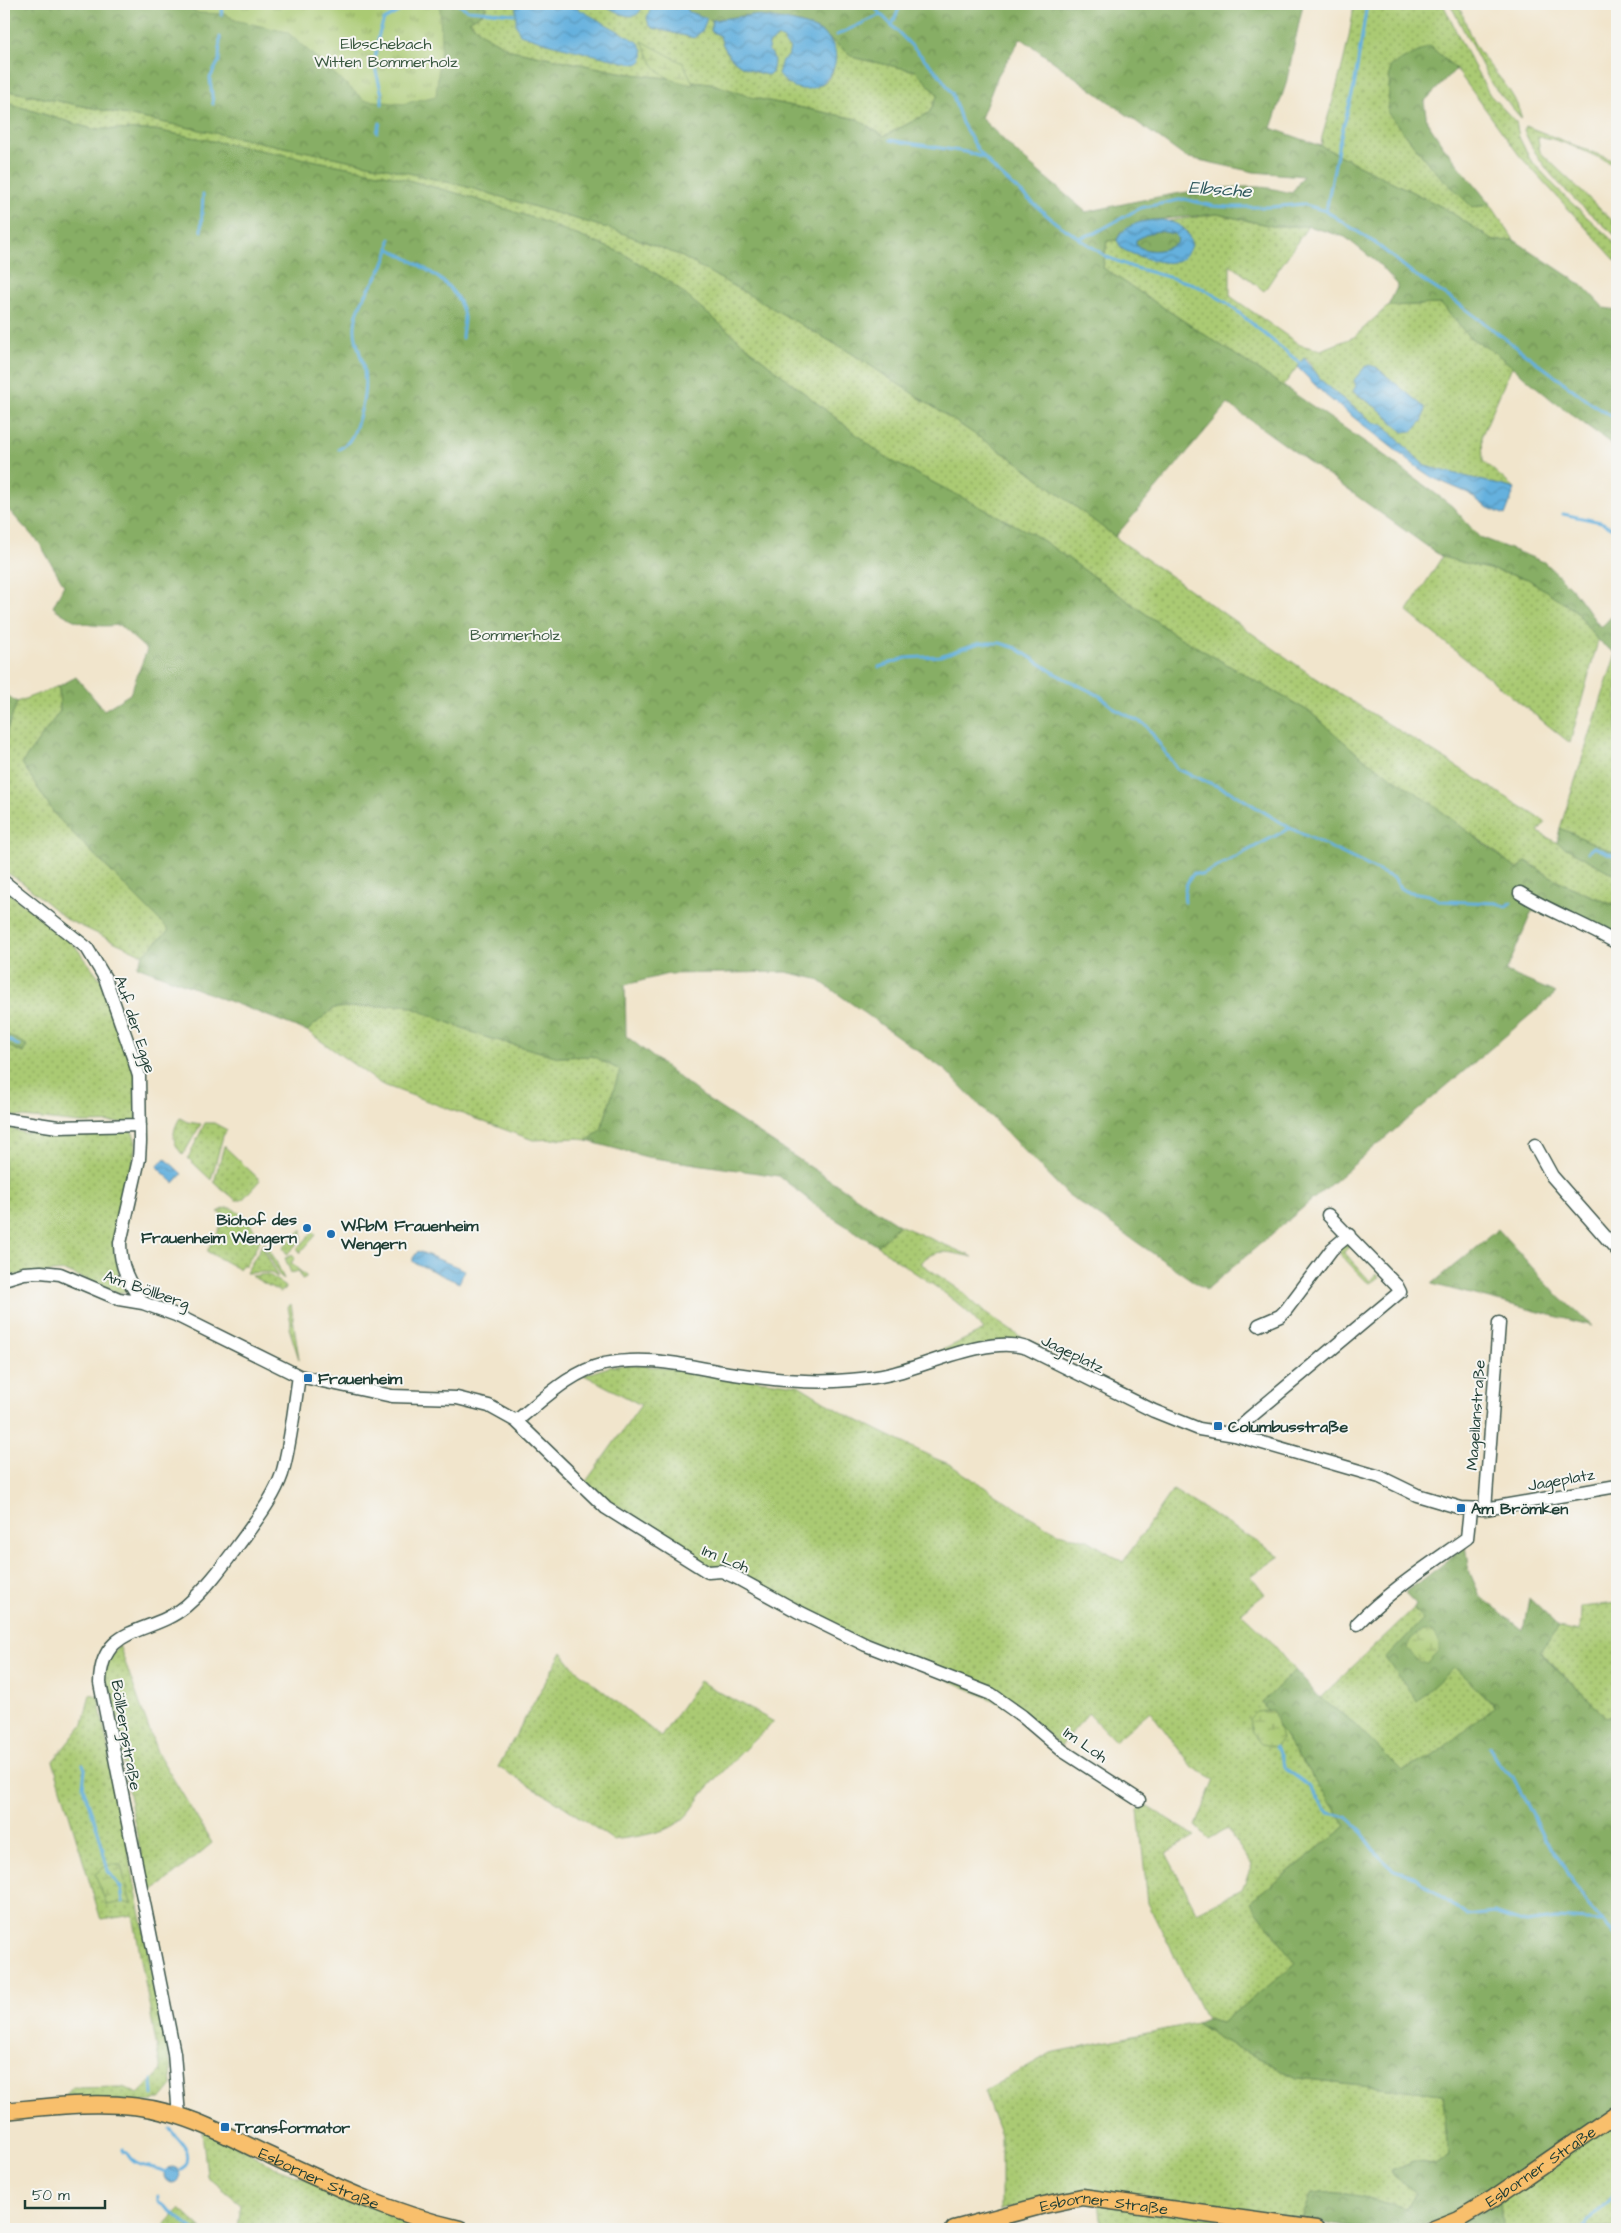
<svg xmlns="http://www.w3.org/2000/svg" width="1621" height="2233" font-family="'Architects Daughter',sans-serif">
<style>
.grass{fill:url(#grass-dots);stroke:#648454;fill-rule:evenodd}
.forest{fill:url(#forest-crowns);stroke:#53764c;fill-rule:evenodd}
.wetland{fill:url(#wetland-marsh);stroke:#648454}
.park{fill:url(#park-tufts);stroke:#648454}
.water{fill:url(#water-waves);stroke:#427789;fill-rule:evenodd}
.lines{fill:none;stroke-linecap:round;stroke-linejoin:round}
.stream{stroke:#65b1de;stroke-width:3}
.minor-casing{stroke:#3e564b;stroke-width:15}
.major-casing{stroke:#3e564b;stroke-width:19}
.minor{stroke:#fff;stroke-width:12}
.major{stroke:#f8bf6c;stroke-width:16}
.poi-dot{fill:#1f6fb2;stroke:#f6f6f2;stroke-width:2}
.labels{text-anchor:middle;stroke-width:4;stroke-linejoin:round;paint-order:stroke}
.park-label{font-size:16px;fill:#3b5941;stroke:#f6f6f2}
.street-label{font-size:16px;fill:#1f3d34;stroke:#f6f6f2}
.poi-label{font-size:16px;font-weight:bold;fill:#1f3d34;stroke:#f6f6f2;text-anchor:start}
.water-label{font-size:18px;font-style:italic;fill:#305a5e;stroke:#f6f6f2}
</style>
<defs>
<pattern id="grass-dots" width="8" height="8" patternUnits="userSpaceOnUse" patternTransform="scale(1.25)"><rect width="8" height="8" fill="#aaca73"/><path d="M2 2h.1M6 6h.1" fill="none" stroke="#8aa55f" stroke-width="1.8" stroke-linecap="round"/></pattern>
<pattern id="forest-crowns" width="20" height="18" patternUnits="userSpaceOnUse" patternTransform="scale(1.25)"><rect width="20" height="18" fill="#87ae65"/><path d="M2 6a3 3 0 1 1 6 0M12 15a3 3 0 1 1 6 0" fill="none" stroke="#6e8f54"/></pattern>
<pattern id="wetland-marsh" width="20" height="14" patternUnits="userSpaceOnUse" patternTransform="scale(1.25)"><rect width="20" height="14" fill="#aaca73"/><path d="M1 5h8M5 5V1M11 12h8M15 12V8" fill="none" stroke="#8aa55f"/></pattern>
<pattern id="park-tufts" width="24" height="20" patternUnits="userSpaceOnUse" patternTransform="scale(1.25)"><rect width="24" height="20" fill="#aaca73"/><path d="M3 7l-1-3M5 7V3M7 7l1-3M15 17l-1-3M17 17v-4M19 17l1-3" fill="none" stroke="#8aa55f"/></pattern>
<pattern id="water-waves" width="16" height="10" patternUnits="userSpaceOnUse" patternTransform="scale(1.25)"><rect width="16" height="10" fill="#65b1de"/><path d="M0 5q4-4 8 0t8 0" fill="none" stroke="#5391b5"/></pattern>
</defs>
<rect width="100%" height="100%" fill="#f6f6f2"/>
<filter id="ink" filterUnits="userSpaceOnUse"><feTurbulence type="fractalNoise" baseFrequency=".02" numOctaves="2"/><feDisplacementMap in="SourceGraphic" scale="10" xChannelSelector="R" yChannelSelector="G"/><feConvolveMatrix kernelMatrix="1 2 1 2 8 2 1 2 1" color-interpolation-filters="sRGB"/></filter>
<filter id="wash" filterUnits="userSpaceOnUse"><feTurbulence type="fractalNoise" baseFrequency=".0096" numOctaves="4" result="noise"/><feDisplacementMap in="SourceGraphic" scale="20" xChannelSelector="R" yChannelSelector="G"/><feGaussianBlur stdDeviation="1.12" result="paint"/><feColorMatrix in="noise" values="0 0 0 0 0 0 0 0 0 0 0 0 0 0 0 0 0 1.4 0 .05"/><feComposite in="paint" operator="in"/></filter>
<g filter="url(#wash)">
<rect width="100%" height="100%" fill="#f1e5cc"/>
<path class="grass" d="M487 4H603L622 15 642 9V4H652L649 25 653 28 694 38 703 30 707 18 712 20 711 31 720 36C726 61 742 69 767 75L772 73C774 63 776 57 768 50L769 43 777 37 784 39 790 47 785 83C824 96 843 78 830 39L855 58 916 71 938 95 929 113 884 136 857 119 754 98 710 83 624 73 511 50 481 33 469 20 484 12Z
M1354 4H1443L1465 50 1490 95 1516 122 1519 137 1530 159 1564 196 1611 239 1617 247V262L1519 155 1456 69 1430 46 1388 113 1432 168 1472 206 1491 205 1514 240 1494 241 1446 209 1321 146 1322 137C1335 93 1349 49 1354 4Z
M1450 4H1458C1465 18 1469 37 1478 50 1494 74 1515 89 1522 119L1492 85Z
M4 90 387 168 464 186 617 231 679 255 851 353 1020 464 1115 537 1321 682 1546 822 1538 832 1617 876V906C1585 894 1554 881 1527 861L1518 870 1487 845 1359 755 1310 712 1174 634 1038 537 886 458 764 361 670 282 622 253 539 220 463 195 389 175 155 130 92 129 4 102Z
M1526 126 1617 162V166C1603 160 1550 133 1538 138L1540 152 1617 225V237C1583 207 1541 174 1524 130Z
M1217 214 1272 226H1308L1264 291 1230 264V296L1300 345 1321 350 1354 337 1388 306 1441 304 1469 337 1497 354 1512 366 1482 435 1483 461 1515 489 1425 466 1383 425 1373 422 1339 396 1322 381 1307 359 1304 358 1283 386 1103 268 1107 241 1117 240 1121 248 1140 257 1173 263 1189 235 1184 228 1169 221ZM1376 367 1425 408 1403 432 1380 410 1353 392 1356 386 1354 380 1359 375Z
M1442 557 1528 579 1576 611 1598 641 1570 743 1407 612Z
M1617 650V854L1560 828Z
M59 686 60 711 22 763 56 816 169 930 143 955 66 919 22 882 4 871V745L6 743 7 730 17 702Z
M4 889 75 946 102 981 136 1077 137 1122 80 1123 4 1115Z
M405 1005 485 1037 559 1057 592 1056 620 1070 601 1130 587 1141 580 1138 533 1140 381 1084 307 1031 334 1008Z
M180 1118 187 1122 201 1124 183 1155C172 1143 171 1132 180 1118Z
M205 1123H214L227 1130 223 1136 211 1180 188 1158Z
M4 1126 24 1133 128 1129 133 1133 136 1142 132 1168 116 1227 114 1247 120 1278 127 1291 119 1293 65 1271 4 1276Z
M224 1146 260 1180 242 1200H236L214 1182Z
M226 1208H232L241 1215 243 1214 261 1239 246 1265H242L239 1269 208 1252V1249L226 1218 218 1212Z
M899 1225 973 1257C950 1253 937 1246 920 1263L960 1290 985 1313 1025 1340 996 1342 898 1365 947 1348 984 1330C956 1294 912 1274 878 1246Z
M302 1229V1239L287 1254 283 1248Z
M313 1232 316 1235 300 1253 297 1249Z
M265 1243 275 1259 284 1279 279 1275 263 1244Z
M1342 1244 1351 1245 1344 1252 1370 1281 1377 1274 1379 1277 1370 1283 1366 1281 1340 1254 1339 1250Z
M262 1245 278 1278 270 1272 246 1273Z
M292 1255 295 1258 291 1263 307 1277 302 1279 299 1271 291 1273 285 1258Z
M268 1274 286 1287 285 1289 280 1292 251 1276Z
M291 1304 299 1359 289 1328 291 1323 288 1307Z
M632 1364 798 1385 845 1414 934 1458 949 1464 1029 1516 1058 1533 1088 1540 1123 1562 1173 1490 1280 1556 1251 1576 1265 1594 1241 1613 1269 1639 1295 1670 1262 1703 1346 1826 1250 1902 1297 1964 1221 2023 1206 2019 1148 1903 1138 1810 1144 1804 1195 1836 1166 1853 1197 1912 1242 1889 1252 1865 1227 1829 1209 1839 1196 1826 1215 1779 1192 1767 1150 1711 1115 1741 1088 1713 1061 1746 1026 1715 865 1642 705 1564 585 1483 641 1405 584 1375 609 1367Z
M1617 1603V1712L1607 1718 1540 1651 1559 1627 1580 1631 1581 1607Z
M1413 1609 1423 1619 1417 1701 1454 1666 1495 1707 1433 1756 1402 1771 1354 1723 1320 1698Z
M119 1645 157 1752 212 1843 149 1895 107 1684 103 1681 106 1665Z
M562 1652 574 1668 661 1737 699 1681 774 1722C749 1743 728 1766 706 1790 695 1803 689 1818 673 1826 655 1835 632 1837 613 1840L556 1801 498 1767Z
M90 1694 98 1696 100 1707 171 2068 172 2086 162 2098 152 2102 66 2098V2095L72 2088 123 2087 138 2094 161 2071 133 1915 101 1920 53 1761 83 1724Z
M1196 2023 1219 2038 1297 2078 1443 2094 1448 2155 1435 2164 1415 2162 1390 2171 1395 2178 1416 2191 1407 2208C1378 2202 1341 2187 1311 2195L1302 2219 1097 2192 1001 2211V2136L984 2091 1051 2053Z
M1617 2117V2228L1503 2229 1501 2199Z
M202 2131 243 2149 274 2167 445 2229H238L241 2204 207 2176Z
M1099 2201 1282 2229H1102Z
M180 2209 202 2229H161Z"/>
<path class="forest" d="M4 4H487L484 12 469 21 481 33 511 50 624 73 710 83 754 98 857 119 884 136 929 113 938 95 916 71 855 58 818 30 799 23 753 15 712 20 689 12 684 4H1303L1286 84 1271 128 1321 146 1446 209 1494 241 1514 240 1582 285 1604 308 1617 310V448L1552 400 1497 354 1469 337 1441 304 1388 306 1398 285 1379 264 1345 237 1308 226H1272L1217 214 1143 221 1121 232 1117 240 1107 241 1103 268 1283 386 1381 453 1452 506 1479 537 1544 562 1572 589 1601 628 1617 610V650L1615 653 1598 641 1576 611 1528 579 1442 557 1228 404 1115 537 1020 464 851 353 679 255 617 231 464 186 387 168 4 90ZM1021 38 1185 157 1254 172 1303 176 1292 193C1281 191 1269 187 1258 187 1200 186 1142 200 1086 212L1019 155 981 118 998 75Z
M1430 46 1456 69 1424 102 1427 122 1443 146 1491 205 1472 207 1432 168 1388 113 1390 66Z
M4 102 92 129 155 130 389 175 463 195 539 220 622 253 670 282 764 361 886 458 1038 537 1174 634 1310 712 1359 755 1428 801 1518 870 1526 861C1554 881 1585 894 1617 906V933L1532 911 1506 972 1556 993 1206 1290 1067 1194 945 1070 817 979 786 972 668 974 625 985 626 1036 708 1100 899 1225 878 1246 824 1212 779 1176 647 1157 587 1141 601 1130 620 1070 592 1056 559 1057 485 1037 405 1005 334 1008 307 1031 137 966 143 955 169 930 56 816 22 763 60 711 59 686 76 677 104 710 130 694 147 650 119 625C92 628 75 624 53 607L64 585 40 544 4 505Z
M1159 231 1175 234 1178 239 1177 243C1166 251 1148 254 1136 245V240L1149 233Z
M4 693 17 702 7 730 6 743 4 745Z
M1560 828 1617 854V876L1557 843Z
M4 1033 27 1045 23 1053 4 1044Z
M1498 1229 1556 1294 1593 1326 1432 1284Z
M1466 1545 1470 1573 1480 1596 1523 1631 1529 1598 1559 1627 1540 1652 1607 1718 1617 1712V1834L1611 1841 1617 1850V2108L1460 2213C1443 2219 1425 2227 1407 2229 1372 2233 1337 2226 1302 2219L1311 2195C1341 2187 1378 2202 1407 2208L1416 2191 1395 2178 1390 2171 1415 2162 1435 2164 1448 2155 1443 2094 1297 2078 1219 2038 1196 2023 1206 2019 1221 2023 1296 1964 1250 1902 1346 1826 1262 1703 1295 1670 1320 1698 1354 1723 1402 1771 1433 1756 1495 1706 1454 1667 1417 1701 1386 1658 1423 1619 1413 1609 1416 1604 1405 1593Z
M1501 2199 1503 2229H1449Z"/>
<path class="wetland" d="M642 41 683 63 694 85C660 79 655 71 642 41Z
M1425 1631 1432 1632 1439 1643V1651L1427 1663H1419L1407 1648C1410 1638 1415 1634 1425 1631Z
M1273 1710 1281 1739 1276 1747 1261 1744 1252 1733 1249 1719 1256 1712Z
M107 1865H121L131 1904 123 1902 107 1905 95 1874Z"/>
<path class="park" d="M178 4H440L441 47 436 96 403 104 364 100 287 32 234 20 226 14 199 13Z"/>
<path class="water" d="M516 4H565L573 6 638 42C643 49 645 53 642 61L637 64 628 63 550 44 520 34 516 25Z
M603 4H642C640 27 614 11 603 4Z
M652 4H684L689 12 707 18 703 30 694 38 653 28 649 25 647 18Z
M753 15C774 19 798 20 817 30 863 52 814 119 778 74L782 60 788 57 790 48 785 44 784 40 778 37 769 44 768 50C776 57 774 63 772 73L767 75C742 69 727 61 720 36L711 31 712 20Z
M1162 220C1180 223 1188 229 1192 246 1187 253 1183 260 1175 262 1163 265 1131 255 1121 248L1117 240C1125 223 1145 220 1162 220ZM1159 231 1175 234 1178 239 1177 243C1166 251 1148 254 1136 245V240L1149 233Z
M1304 358 1322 381 1339 396 1373 422 1383 425 1425 466 1515 489 1505 515 1486 507 1468 493 1433 478 1418 468 1325 395 1297 367Z
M1369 365 1376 367 1425 408 1423 420 1413 431 1403 432 1380 410 1353 391 1356 386 1354 380 1365 367Z
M165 1158 182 1174 174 1183 157 1167Z
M418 1251 465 1270 459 1283 413 1262V1258Z
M164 2175a8 8 0 1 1 16 0a8 8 0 1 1-16 0Z"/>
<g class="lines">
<path class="stream" d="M457 4 468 10 514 14
M871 4 938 73 952 93 962 123 978 150 996 171 1056 223 1079 238 1095 233 1140 208 1184 199 1213 206 1229 207H1271L1302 204 1326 211 1375 243 1415 275 1456 302 1591 403 1617 420
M221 15 224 4
M892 25 901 4
M837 35 882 14
M213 104 210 78 219 61 220 37
M382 104V94L374 64 379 34 384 20 412 4
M377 132 380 123
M890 140 966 152 985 158
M1326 211 1339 143 1354 87 1367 4
M201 231 203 195
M1080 239 1107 257 1132 267 1190 283 1204 289 1227 303 1301 364
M390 249C418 265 460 282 464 318 464 325 462 331 462 338
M339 449C351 443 354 433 358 421 364 402 367 385 363 364 360 352 354 339 355 327 356 294 390 272 390 239
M1563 514 1601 522 1617 530
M879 667 906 658 940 656 979 643H1000L1016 648 1056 674 1100 696 1115 709 1146 725 1177 769 1231 792 1290 828 1387 875 1395 879 1400 888 1405 891 1429 895 1441 901 1497 903 1506 907 1511 902
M1588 852 1594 847 1617 857
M1185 902C1183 890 1186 883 1194 873L1202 875 1290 828
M4 1037 19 1046
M1276 1747 1286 1769 1309 1786 1320 1804 1329 1813 1347 1817 1358 1827 1379 1856 1394 1870 1416 1877 1467 1916 1494 1913 1525 1923 1556 1919 1603 1922
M1489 1747 1498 1762 1513 1777 1544 1839 1560 1858 1574 1884 1587 1904 1617 1937
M83 1764 85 1769 83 1787 99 1834 108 1871 121 1888 123 1902
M152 2080 153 2095
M170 2129C177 2140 193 2149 186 2165L180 2170
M123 2149V2152L127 2153C135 2170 151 2164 165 2172
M158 2196V2201L193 2229
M1585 2229C1587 2217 1602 2207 1611 2198 1614 2195 1614 2192 1617 2188"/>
</g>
</g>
<g filter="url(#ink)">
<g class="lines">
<g class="minor-casing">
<path id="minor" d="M4 882 87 948 105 978 134 1060 139 1076 140 1142 139 1159 120 1243C120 1266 129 1284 143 1303
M1520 893C1551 912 1586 925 1617 943
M4 1119 58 1127 140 1125
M1535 1145 1552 1176 1617 1250
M4 1279 24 1273 41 1272 60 1274 119 1299 143 1303 176 1315 299 1376 392 1396 457 1398 489 1406 516 1421 606 1508 708 1572 722 1571 737 1578 797 1611 866 1645 991 1694 1022 1716 1063 1751 1139 1800
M1259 1325 1280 1316 1286 1310 1332 1249 1349 1235
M516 1421C543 1400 570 1372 604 1364 648 1355 686 1366 728 1373 768 1379 810 1384 850 1380 863 1379 878 1377 891 1374 930 1365 988 1335 1027 1348L1154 1411 1199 1429 1235 1435 1380 1477 1417 1495 1461 1508 1485 1509 1617 1486
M1235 1435 1248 1419 1400 1292 1397 1286 1328 1215
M1485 1509 1499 1323
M1357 1624C1389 1591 1429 1565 1467 1538L1470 1510
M179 2116 174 2053 100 1683C101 1623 151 1636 186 1606 209 1586 227 1560 245 1536 259 1516 274 1497 282 1474 291 1443 294 1408 299 1376"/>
</g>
<g class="major-casing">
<g id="major">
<path id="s1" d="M4 2111C58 2106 115 2098 169 2113 204 2122 237 2141 270 2156 331 2185 393 2214 460 2229"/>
<path id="s2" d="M954 2229 1044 2205 1082 2197 1316 2229"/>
<path id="s3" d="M1434 2229 1459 2219 1491 2200 1617 2113"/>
</g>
</g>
<use href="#minor" class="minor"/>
<use href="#major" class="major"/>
</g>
</g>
<g class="poi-dot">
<circle cx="307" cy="1228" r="5"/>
<circle cx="331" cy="1234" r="5"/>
<rect x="303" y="1373" width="10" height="10" rx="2.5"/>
<rect x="1213" y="1421" width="10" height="10" rx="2.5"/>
<rect x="1456" y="1503" width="10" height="10" rx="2.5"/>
<rect x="220" y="2122" width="10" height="10" rx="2.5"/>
</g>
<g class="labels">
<g class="park-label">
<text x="386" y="49">Elbschebach<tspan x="386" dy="18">Witten Bommerholz</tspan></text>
<text x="515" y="640">Bommerholz</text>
</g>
<g class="street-label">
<text transform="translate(136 1024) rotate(72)" y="6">Auf der Egge</text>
<text transform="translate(147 1289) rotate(19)" y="6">Am Böllberg</text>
<text transform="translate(1073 1353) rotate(26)" y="6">Jageplatz</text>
<text transform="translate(1475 1415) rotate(-86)" y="6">Magellanstraße</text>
<text transform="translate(1561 1479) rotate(-10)" y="6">Jageplatz</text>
<text transform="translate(726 1558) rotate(22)" y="6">Im Loh</text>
<text transform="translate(127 1735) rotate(80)" y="6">Böllbergstraße</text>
<text transform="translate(1086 1744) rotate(35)" y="6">Im Loh</text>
<text dy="6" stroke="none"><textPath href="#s3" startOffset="124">Esborner Straße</textPath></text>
<text dy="6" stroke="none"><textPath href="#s1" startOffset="330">Esborner Straße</textPath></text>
<text dy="6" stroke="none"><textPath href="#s2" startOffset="154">Esborner Straße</textPath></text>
</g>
<g class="poi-label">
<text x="297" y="1225" text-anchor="end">Biohof des<tspan x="297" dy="18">Frauenheim Wengern</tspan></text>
<text x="341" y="1231">WfbM Frauenheim<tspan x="341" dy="18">Wengern</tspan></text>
<text x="318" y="1384">Frauenheim</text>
<text x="1228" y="1432">Columbusstraße</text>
<text x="1471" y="1514">Am Brömken</text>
<text x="235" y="2133">Transformator</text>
</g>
<g class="water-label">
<text transform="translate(1220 189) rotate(4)" y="6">Elbsche</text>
</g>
</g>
<rect width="1621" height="2233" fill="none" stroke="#f6f6f2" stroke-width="20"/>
<path d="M25 2200v8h80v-8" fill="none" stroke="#1f3d34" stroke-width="2.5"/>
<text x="32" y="2200" font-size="15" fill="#1f3d34" stroke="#f6f6f2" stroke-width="4" paint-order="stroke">50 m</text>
</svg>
